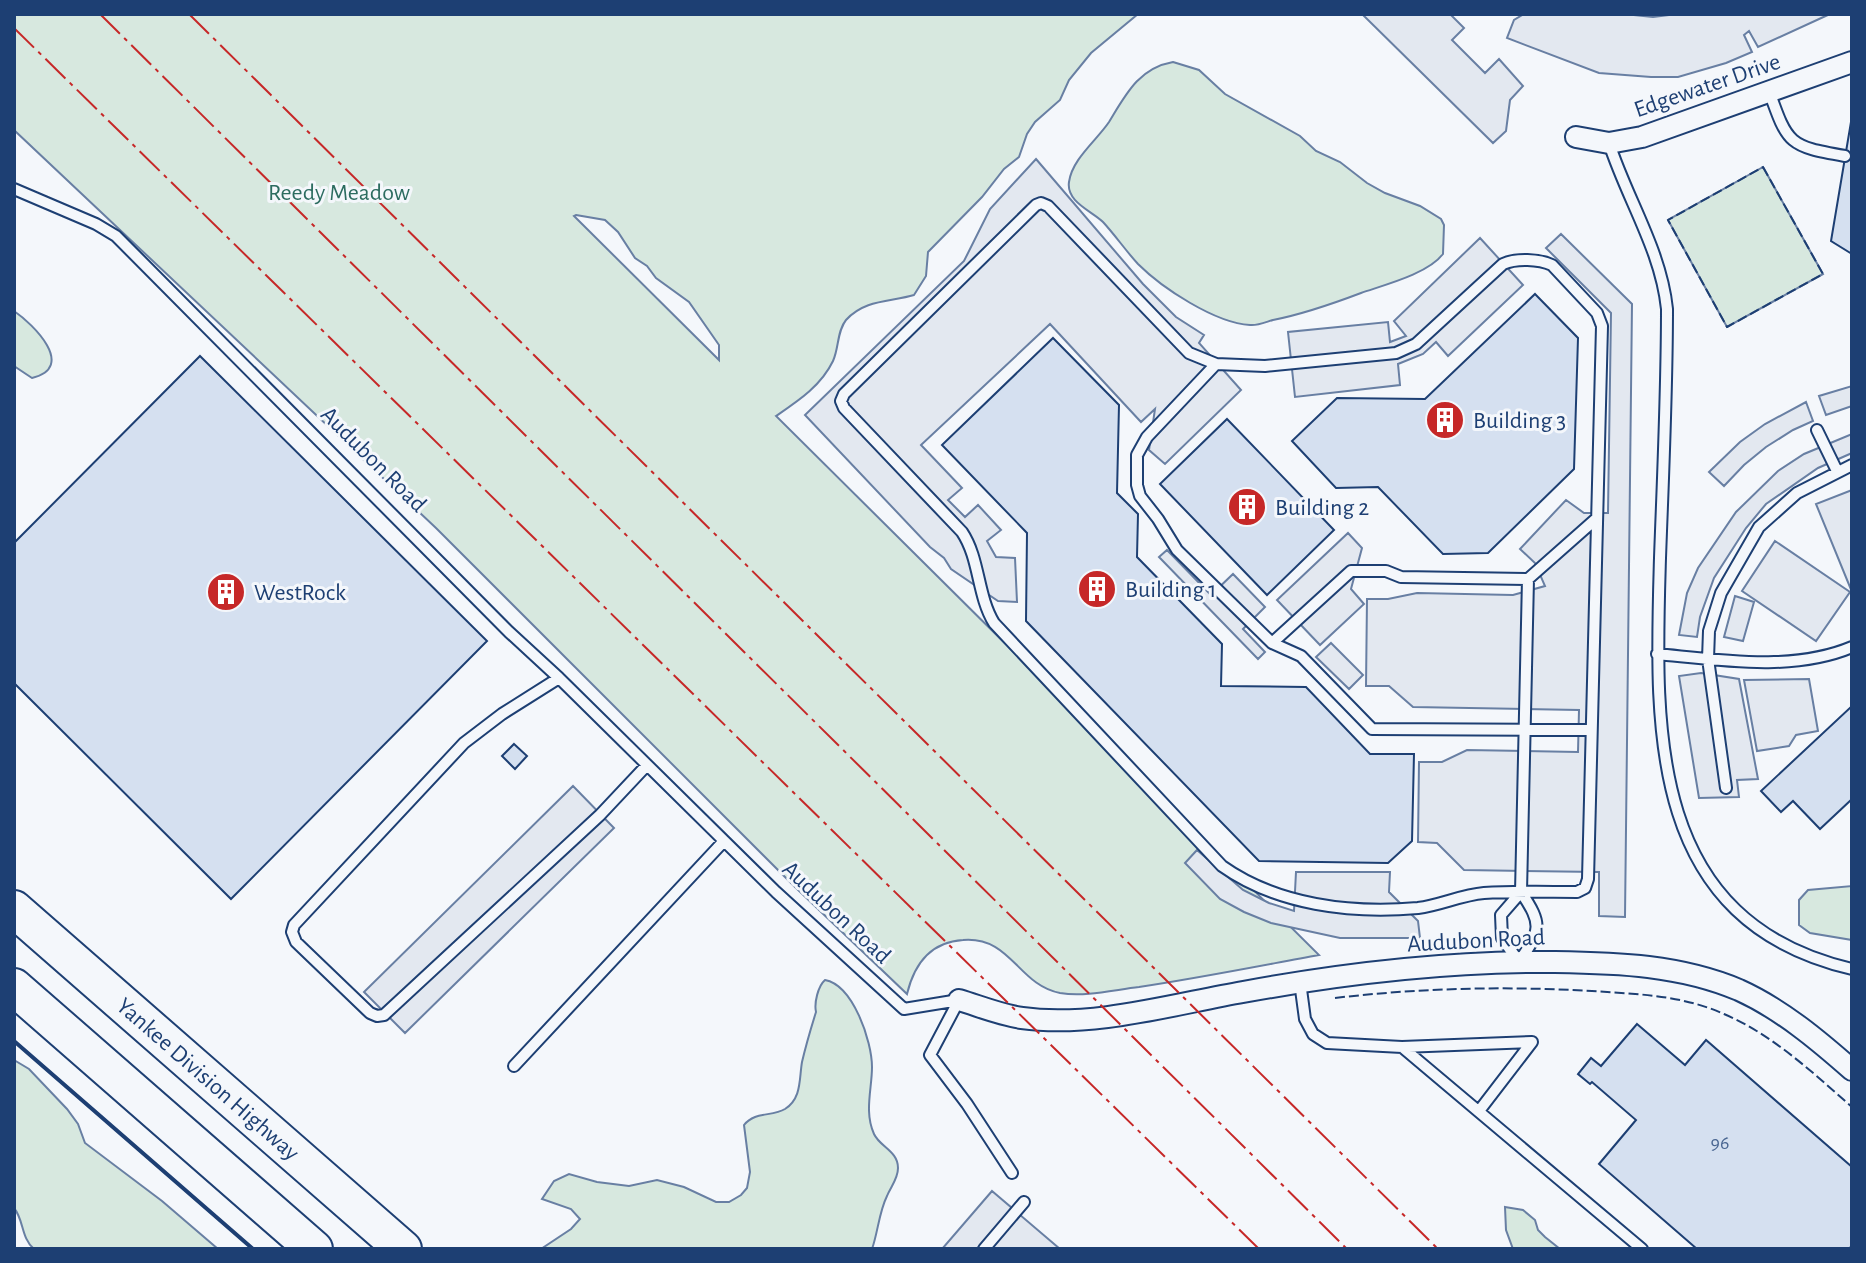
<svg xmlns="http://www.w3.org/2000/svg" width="1866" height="1263" font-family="'Alegreya Sans',sans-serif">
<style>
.green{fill:#d7e8df;stroke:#687fa3;stroke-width:2;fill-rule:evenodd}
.parking{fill:#e3e8f0;stroke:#687fa3;stroke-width:2}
.building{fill:#d5e0f0;stroke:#1d3f73;stroke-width:2}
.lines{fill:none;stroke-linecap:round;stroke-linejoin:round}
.lane-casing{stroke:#1d3f73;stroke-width:14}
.street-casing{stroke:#1d3f73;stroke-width:24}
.highway-casing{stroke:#1d3f73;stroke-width:40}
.lane{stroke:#f4f7fb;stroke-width:10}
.street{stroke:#f4f7fb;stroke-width:20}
.highway{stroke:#f4f7fb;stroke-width:36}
.fence{stroke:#1d3f73;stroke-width:2;stroke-dasharray:10 4;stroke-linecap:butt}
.wall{stroke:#1d3f73;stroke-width:4}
.power{stroke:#c62828;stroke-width:2;stroke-dasharray:28 6 4 6;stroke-linecap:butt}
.labels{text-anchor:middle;stroke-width:6;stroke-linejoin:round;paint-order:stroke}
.number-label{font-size:20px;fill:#4b6792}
.street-label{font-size:24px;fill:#1d3f73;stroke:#f4f7fb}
.park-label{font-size:24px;fill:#2c6c60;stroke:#f4f7fb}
.poi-label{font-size:24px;fill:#1d3f73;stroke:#f4f7fb;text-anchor:start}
</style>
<rect width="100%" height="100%" fill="#f4f7fb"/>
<path class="green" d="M14 14H1138L1091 53 1069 80 1060 100 1035 122 1027 134 1019 157 1004 169 982 197 928 252 926 276 914 295C891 302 865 299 846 320 837 331 839 348 833 361 821 386 798 401 776 416L1319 955C1259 966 1199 978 1139 987 1113 990 1086 997 1060 993 1018 985 1011 936 963 940 930 942 914 965 907 994L795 887 436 528 14 130ZM576 215 605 220 618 232 635 258 647 266 656 278 689 302 719 345V360L574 216Z
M1173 62 1199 70 1225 94 1300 136 1316 151 1340 162 1367 183 1385 193 1420 206 1441 219 1444 225 1443 254C1428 274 1384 285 1361 293 1332 304 1304 314 1273 320 1266 322 1257 326 1250 325 1215 323 1162 288 1138 264 1126 251 1115 235 1103 222 1092 211 1066 202 1069 182 1072 159 1097 140 1109 122 1126 94 1139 68 1173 62Z
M1763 167 1823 274 1727 327 1668 220Z
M14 311C33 324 77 367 32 378L14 366Z
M1852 886V940L1810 933 1799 925V900L1808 890Z
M825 980C853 985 872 1041 872 1067 872 1089 864 1112 874 1134 880 1147 898 1151 898 1168 898 1179 891 1186 887 1196 879 1212 878 1232 872 1249H541L571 1229 580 1219 571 1209 542 1199 554 1181 569 1174 597 1182 629 1186 657 1180 684 1187 716 1202H729L741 1195 747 1188 750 1172 744 1125C755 1111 772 1117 785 1109 802 1098 799 1079 802 1062 806 1045 811 1028 816 1012 814 1003 818 986 825 980Z
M14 1060 29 1069 67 1109 78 1124 85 1143 162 1201 218 1249H34C21 1238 24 1220 14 1208Z
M1505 1207 1523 1210 1535 1220 1538 1230 1545 1237 1560 1249H1513L1506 1230Z"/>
<path class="parking" d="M1362 14H1450L1464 28 1452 40 1485 73 1499 59 1523 86 1510 100 1506 131 1493 143Z
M1524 14H1624L1653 17 1677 14H1830L1758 47 1749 31 1744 35 1752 52 1726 63 1678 77H1651L1599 73 1507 38 1514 20Z
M1036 159 1143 284 1176 317 1204 335 1199 343 1241 390 1165 464 1149 450 1155 409 1141 422 1050 324 921 445 962 488 948 500 965 517 978 505 1001 530 987 541 996 557 1015 558 1017 602 998 601 951 569 944 558 930 547 805 415 964 261 990 209Z
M1561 234 1632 304 1625 917 1599 916V872L1464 870 1437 843 1418 842 1419 762H1442L1467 750 1578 752 1579 710 1413 707 1389 686H1366L1367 599H1388L1417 593 1513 595 1545 586 1535 563 1520 549 1566 500 1584 513H1608L1611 313 1546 248Z
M1480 238 1523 285 1448 356 1436 342 1423 354 1398 364 1400 385 1295 397 1288 332 1388 322 1390 342 1406 336 1394 321Z
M1852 386V406L1826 415 1819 396Z
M1806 402 1813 421 1793 430 1766 447 1744 465 1724 486 1709 472 1740 442 1765 424Z
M1852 434V453L1818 468 1766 504 1746 528 1714 578 1700 617 1697 637 1679 635 1687 593 1698 568 1736 512 1778 471 1804 454Z
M1852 490V592L1816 504Z
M1348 533 1362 548 1351 589 1364 604 1320 645 1277 600Z
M1775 541 1850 592 1816 641 1742 591Z
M1167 550 1211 595 1233 574 1265 607 1243 629 1265 652 1258 659 1159 557Z
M1735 596 1754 602 1743 641 1724 637Z
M1331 643 1363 675 1349 689 1316 657Z
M1701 673 1739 679 1758 779 1737 780 1739 797 1699 798 1679 676Z
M1809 679 1818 731 1796 735 1789 746 1757 751 1744 680Z
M573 786 614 828 405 1033 364 992Z
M1197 850 1243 890 1269 903 1294 911 1296 872H1390L1389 892 1418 921 1420 938H1340L1271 923 1244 912 1220 899 1185 863Z
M992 1191 1060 1249H942Z"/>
<path class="building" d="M1852 116V254L1831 241Z
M1535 294 1578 338 1574 469 1488 553 1443 554 1378 487 1336 488 1292 441 1337 398 1425 399Z
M1053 338 1119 405 1117 493 1138 514 1137 557 1222 644 1221 686 1306 687 1370 754H1414L1412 841 1388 863 1259 861 1026 621 1027 533 942 445Z
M200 356 487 641 231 899 14 683V543Z
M1227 419 1334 530 1267 595 1160 484Z
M1852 706V799L1820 829 1793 801 1781 812 1761 791Z
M514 744 527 756 515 769 502 756Z
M1637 1024 1685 1065 1706 1040 1852 1167V1245L1849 1249H1697L1599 1164 1636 1120 1592 1082 1590 1084 1578 1074 1591 1058 1601 1066Z"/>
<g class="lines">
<g class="lane-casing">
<path id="lane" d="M1769 91C1788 145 1789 146 1845 156
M1609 143C1627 199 1661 250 1667 309 1667 392 1663 475 1660 558 1655 728 1646 921 1852 969
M14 189 96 224 116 236 509 632 559 678 776 892 904 1009 959 1000
M1041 203 1048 206 1189 353 1216 364 1265 366 1396 353 1416 344 1503 264C1516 258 1539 259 1552 265L1597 313 1602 326 1588 879 1585 888 1577 892C1546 892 1515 891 1484 893 1461 895 1441 905 1418 908 1351 914 1277 905 1222 866L994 623C977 595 980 559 962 532L844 408 841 401 844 394 1036 205Z
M1216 364 1147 437 1137 455V485L1140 496 1158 519 1177 550 1272 643 1351 571H1386L1401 577 1528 579 1597 518
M1817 430 1837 471
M1272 643 1301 656 1372 729 1591 730
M1657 654C1720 660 1793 672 1852 647
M559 678 502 714 464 743 294 925 292 932 296 942 370 1013 377 1016 384 1015 600 815 647 765
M1726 788 1708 659 1709 631 1721 593 1759 527 1797 493 1852 465
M1521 892 1501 915 1502 938 1519 962C1541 930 1543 925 1521 892L1528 579
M1300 982 1305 1019 1313 1034 1327 1043 1402 1047 1642 1249
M959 1000 930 1055 967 1104 1012 1173
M1402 1047 1532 1042 1479 1111
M514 1066 724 841
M984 1249 1024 1202"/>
</g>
<g class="street-casing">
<path id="street" d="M1576 137 1609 143 1642 137 1852 62
M959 1000C979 1006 1001 1015 1022 1018 1093 1028 1174 1004 1243 992 1347 973 1450 961 1555 962 1618 963 1680 965 1739 990 1781 1009 1818 1040 1852 1070"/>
</g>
<g class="highway-casing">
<g id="highway">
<path id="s1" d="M14 909 403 1249"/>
<path d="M14 987 314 1249"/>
</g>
</g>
<use href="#lane" class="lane"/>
<use href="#street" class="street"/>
<use href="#highway" class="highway"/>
<path class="fence" d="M1763 167 1823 274 1727 327 1668 220Z
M1335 998C1420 988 1506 986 1592 991 1636 994 1682 995 1724 1014 1773 1035 1812 1072 1852 1107"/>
<path class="wall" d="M14 1041 253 1249"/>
<path class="power" d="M100 14 1347 1249
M189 14 1438 1249
M14 28 1259 1249"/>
</g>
<defs>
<g id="building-disc" transform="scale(2)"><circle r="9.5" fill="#c62828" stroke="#f4f7fb"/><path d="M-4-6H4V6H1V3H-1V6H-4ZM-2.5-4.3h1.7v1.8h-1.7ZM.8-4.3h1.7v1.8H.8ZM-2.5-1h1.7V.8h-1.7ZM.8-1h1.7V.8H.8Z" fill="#fff"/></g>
</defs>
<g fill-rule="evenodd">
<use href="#building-disc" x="1445" y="420"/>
<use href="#building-disc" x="1247" y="507"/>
<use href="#building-disc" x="1097" y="589"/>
<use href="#building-disc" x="226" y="592"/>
</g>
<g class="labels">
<g class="number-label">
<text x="1720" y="1149">96</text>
</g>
<g class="street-label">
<text transform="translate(1707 85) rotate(-19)" y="8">Edgewater Drive</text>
<text transform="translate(374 459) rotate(45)" y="8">Audubon Road</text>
<text transform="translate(837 912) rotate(43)" y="8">Audubon Road</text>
<text transform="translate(1476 940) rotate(-3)" y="8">Audubon Road</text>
<text dy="8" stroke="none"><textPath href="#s1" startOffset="258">Yankee Division Highway</textPath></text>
</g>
<g class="park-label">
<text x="339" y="200">Reedy Meadow</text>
</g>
<g class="poi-label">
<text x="1473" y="428">Building 3</text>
<text x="1275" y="515">Building 2</text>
<text x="1125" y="597">Building 1</text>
<text x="254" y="600">WestRock</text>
</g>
</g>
<rect width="1866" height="1263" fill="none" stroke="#1d3f73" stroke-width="32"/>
</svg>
